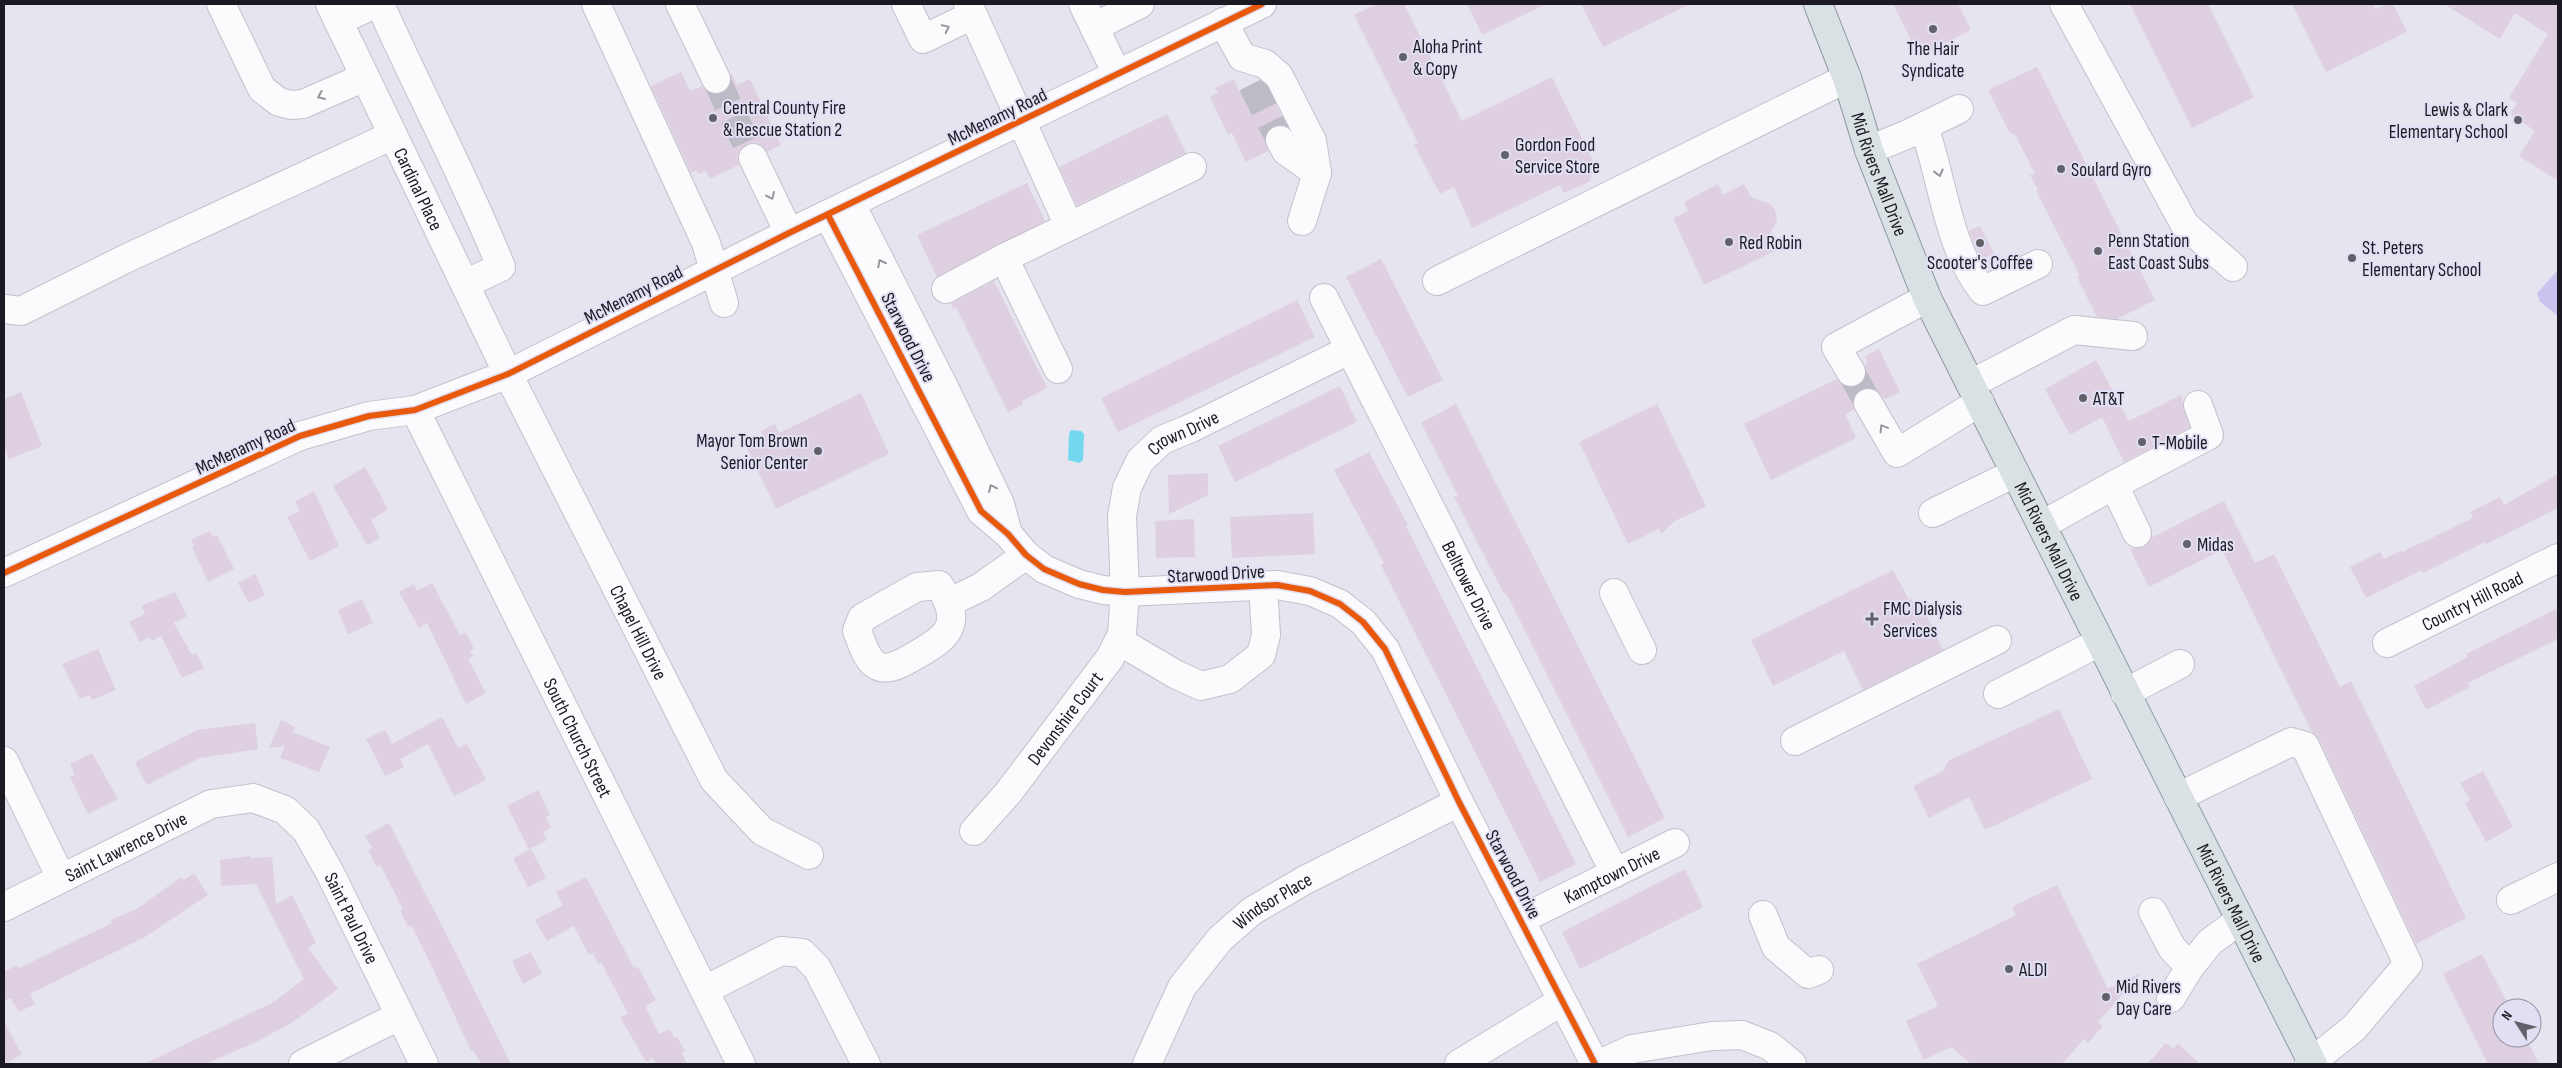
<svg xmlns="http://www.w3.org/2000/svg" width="2562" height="1068" font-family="'Sofia Sans Condensed',sans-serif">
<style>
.green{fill:#c9c3f0}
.water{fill:#73d7f0}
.building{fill:#dfd0e1}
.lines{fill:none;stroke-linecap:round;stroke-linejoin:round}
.minor-tunnel{stroke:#bdbcc6;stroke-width:28;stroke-dasharray:28 14;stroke-linecap:butt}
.minor-casing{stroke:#c3c1ca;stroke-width:30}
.major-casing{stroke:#8d9ba1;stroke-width:30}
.minor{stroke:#fbfbfd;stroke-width:28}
.major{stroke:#d9e1e4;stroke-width:28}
.cycleway-casing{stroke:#e1dff4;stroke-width:9}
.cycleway{stroke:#e8590c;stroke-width:6}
.oneway{stroke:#96969a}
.poi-dot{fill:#62616a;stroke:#e1dff4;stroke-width:2}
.labels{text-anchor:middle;stroke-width:4;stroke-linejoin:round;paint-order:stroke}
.poi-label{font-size:19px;fill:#1b1a22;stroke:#e1dff4;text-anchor:start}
.street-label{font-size:19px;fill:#1b1a22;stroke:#e1dff4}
</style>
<rect width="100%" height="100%" fill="#e5e4ef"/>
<path class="green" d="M2558 270V316L2540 302 2537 293Z"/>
<path class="water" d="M1071 430 1081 431 1084 434 1083 460 1079 463 1068 460 1069 434Z"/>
<path class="building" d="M1376 4H1404L1462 121 1552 77 1595 165 1589 182 1564 193 1560 185 1472 228 1454 187 1440 194 1414 145 1418 143 1354 15Z
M1467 4H1546L1482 35Z
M1581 4H1690L1603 47Z
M1893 4H1958L1971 30 1919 56Z
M2130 4H2208L2254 97 2192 128Z
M2292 4H2373L2375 9 2387 4H2393L2407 32 2326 72Z
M2444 4H2558V181L2519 156 2535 131 2510 114 2517 103 2509 98 2548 34 2515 13 2500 39Z
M2037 67 2155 300 2117 319 2097 317 2077 277 2080 276 2036 191 2038 190 2030 175 2035 173 2015 135 2010 133 1988 90Z
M681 72 690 91 702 86 707 92 714 94 722 93 729 88 731 81V72L737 85 750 79 781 145 767 152 761 145 754 142 747 144 740 150 737 157 739 165 710 179 706 171 698 174 696 170 691 173 651 86Z
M1234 79 1239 91 1260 80 1266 86 1287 126 1280 124 1272 127 1266 132 1264 139 1268 151 1246 162 1232 133 1228 135 1210 97 1218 93 1215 88Z
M1167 114 1186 153 1077 205 1059 167Z
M1027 183 1045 221 937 277 917 235Z
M1718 184 1723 195 1744 184 1751 197 1770 204 1775 210 1777 221 1770 234 1777 250 1704 285 1673 218 1688 211 1684 202Z
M1980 226 1994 253 1982 260 1969 231Z
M1381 259 1443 380 1408 397 1346 277Z
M994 281 1047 388 1022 401 1023 404 1008 412 956 307 953 309 951 304Z
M1297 300 1315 337 1118 432 1101 398Z
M1879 349 1900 392 1885 399 1875 389 1867 387 1860 390 1854 396V410L1845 414 1856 438 1771 480 1744 424 1837 379 1844 386 1852 388 1859 386 1864 380 1867 372 1865 365 1868 363 1865 356Z
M2096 360 2129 421 2181 395 2190 428 2124 462 2102 417 2070 435 2045 389Z
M1340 386 1357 422 1235 482 1218 446Z
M21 392 42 446 9 459 4 446V399Z
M861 393 889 454 776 509 747 448 765 440 761 431 775 424 779 433Z
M1456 404 1665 818 1628 837 1506 593 1504 594 1454 497 1458 496 1421 423Z
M1657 404 1706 506 1675 521 1661 534 1659 529 1628 544 1579 442Z
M1369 452 1408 525 1406 526 1576 864 1540 882 1381 565 1384 563 1334 470Z
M365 467 388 509 371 520 380 538 367 545 333 486Z
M1208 473V495L1169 514 1168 475Z
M2558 474V508L2486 544 2485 542 2423 573 2422 570 2366 598 2350 567 2380 552 2384 559 2402 550V552L2473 518 2470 512 2500 497 2504 505Z
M314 491 339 546 310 561 287 517 300 511 295 502Z
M2224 501 2255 563 2274 554 2340 687 2351 681 2466 918 2416 944 2319 739 2312 732 2222 550 2149 587 2130 549 2144 547 2151 538Z
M1313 513 1315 554 1232 558 1230 517Z
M1194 519 1195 557 1156 558 1155 521Z
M210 531 213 537 217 535 234 569 208 582 192 547 194 546 191 540Z
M1893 570 1909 600 1911 598 1915 606 1921 603 1943 650 1863 690 1844 651 1773 686 1751 640Z
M255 574 265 595 249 603 238 583Z
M432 583 460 635 466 633 474 649 470 651 473 656 468 659 486 693 466 704 427 623 419 628 399 592 414 584 417 591Z
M175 592 187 616 174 623 192 655 196 653 204 668 182 678 161 636 152 641 150 637 140 642 129 622 145 614 141 606Z
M362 599 373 623 348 634 338 610Z
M2558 608V639L2468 683 2470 687 2426 710 2414 686 2468 657 2466 654Z
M98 649 116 690 92 700 90 695 80 699 62 664Z
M2059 709 2092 779 1985 830 1969 797 1929 818 1913 786 1943 771 1948 761Z
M442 717 458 748 467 744 486 780 454 796 428 744 400 759 404 767 385 776 366 739 385 730 392 744Z
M281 720 295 727 293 732 330 747 319 772 280 758 285 746 269 748Z
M255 723 258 749 200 758 147 785 135 762 197 730Z
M92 753 118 799 88 814 70 777 75 775 70 764Z
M2483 771 2513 827 2486 842 2465 803 2470 800 2460 783Z
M538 790 550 815 546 817 551 828 543 832 547 840 529 849 507 806Z
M389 823 458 957 511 1064H481L473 1050 471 1051 433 969 411 925 408 927 400 911 403 909 390 884 380 865 377 867 368 850 372 848 365 836Z
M531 849 546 878 528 887 513 858Z
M250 856V858L272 857 276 904 292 895 316 943 308 948 338 989 293 1022 256 1042 205 1064H144L274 1002 304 979 256 884 221 886 220 860Z
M1685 869 1703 907 1580 969 1562 932Z
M194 873 208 895 145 937 30 994 35 1004 19 1012 11 998 4 1001V972L17 965 19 968 112 923 111 920 138 908 181 877 184 880Z
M586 877 634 968 638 967 656 1000 645 1006 659 1034 669 1029 674 1038 677 1037 685 1051 682 1053 687 1064H656L653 1058 646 1062 620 1017 628 1014 601 962 598 964 593 953 589 955 574 926 547 941 535 920 563 905 556 892Z
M2057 885 2108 989 2142 972 2098 1022 2103 1026 2088 1043 2084 1039 2062 1064H1971L1951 1047 1924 1060 1906 1021 1938 1006 1917 964 2016 915 2012 907Z
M531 952 542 974 523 984 512 961Z
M2482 954 2510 1008H2502V1038H2526L2539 1064H2488L2443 974Z
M4 1022 22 1054 5 1064H4Z
M2166 1043 2173 1049 2178 1044 2200 1064H2147Z"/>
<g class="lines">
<path class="minor-tunnel" d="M716 79 753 158
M1252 84 1280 140
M1851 372 1868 403"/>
<g class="minor-casing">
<g id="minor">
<path d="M221 4 262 89 279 102 291 105 303 104 365 77"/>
<path id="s1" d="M330 4 508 374 714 780 762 831 809 855"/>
<path d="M380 4C419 92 465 177 501 267L465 284"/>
<path d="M596 4 706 243 724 303"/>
<path d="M680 4 716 79"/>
<path d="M906 4 923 39 973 15"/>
<path d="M968 4 1069 226"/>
<path d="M1083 4 1117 74"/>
<path d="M2064 4 2185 225 2233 267"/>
<path d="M338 21 375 4"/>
<path d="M1223 22 1242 57 1265 64 1279 76 1312 141 1317 173 1302 221"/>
<path d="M1094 27 1140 4"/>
<path d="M1924 127C1943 180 1947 246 1983 291L2038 264"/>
<path d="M1280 140 1286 151 1317 173"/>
<path d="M1869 150 1906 135 1959 109"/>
<path d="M753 158 789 233"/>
<path d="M851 204 944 387 1000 504 1008 534"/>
<path d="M828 215 981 511 1008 534 1026 555 1044 569 1079 584 1103 590 1125 592 1277 585 1310 591 1340 604 1363 622 1385 649 1459 802 1595 1064"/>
<path d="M1004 258 1058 369"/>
<path d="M1437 281 1847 78"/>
<path d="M946 289 1004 258 1192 167"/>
<path id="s2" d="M1324 298 1615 873"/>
<path d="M4 309 21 311 125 259 393 135"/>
<path d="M1851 372 1836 347 1927 298"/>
<path d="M1971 384 2074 330 2133 336"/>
<path d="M1868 403 1897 453 1980 402"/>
<path id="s3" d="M415 410 741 1064"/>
<path d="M2114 485 2209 435 2198 405"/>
<path d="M1933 513 2015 473"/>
<path d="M2042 525 2114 485 2137 533"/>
<path d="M4 573 300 436 369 416 415 410 508 374 789 233 1262 4"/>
<path d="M939 585C965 626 947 638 911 658 903 663 888 671 878 666 866 661 862 642 857 631L862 618 917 587Z"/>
<path d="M1614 593 1642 650"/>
<path d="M950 602 981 587 1026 555"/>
<path d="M1119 641 1175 674 1201 686 1230 679 1261 655 1266 635 1263 585"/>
<path id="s4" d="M2387 643 2558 558"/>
<path d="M2125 693 2180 664"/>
<path d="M1998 694 2100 642"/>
<path d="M1795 741 1997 640"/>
<path d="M4 761 61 878"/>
<path d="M2178 797 2291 742 2305 746 2408 964 2354 1028 2309 1064"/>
<path id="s5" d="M974 831 1008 793 1110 658 1122 634 1125 592 1122 516 1127 488 1140 461 1162 440 1191 428 1349 350"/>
<path d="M2511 900 2558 877"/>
<path id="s6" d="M4 907 211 804 253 798 285 810 306 830 330 873 424 1064"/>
<path d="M2153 912 2172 948 2190 967"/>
<path d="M1763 915 1776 947 1808 974 1819 970"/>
<path id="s7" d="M1522 919 1675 843"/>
<path d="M705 990 781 951 802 953 817 968 866 1064"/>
<path d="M2171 998 2190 967 2210 942 2240 920"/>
<path d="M303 1064 399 1016"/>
<path id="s8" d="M1147 1064 1182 987 1220 939 1252 911 1305 880 1459 802"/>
<path d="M1459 1064 1562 1001"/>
<path d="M1600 1064 1632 1049 1712 1036 1742 1035 1770 1046 1792 1064"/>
</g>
</g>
<g class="major-casing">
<g id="major">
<path id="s9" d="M1818 4 1847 78 1869 150 1927 298 2313 1064"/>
</g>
</g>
<use href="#minor" class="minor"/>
<use href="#major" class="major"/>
<g class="cycleway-casing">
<path id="cycleway" d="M828 215 981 511 1008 534 1026 555 1044 569 1079 584 1103 590 1125 592 1277 585 1310 591 1340 604 1363 622 1385 649 1459 802 1595 1064
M4 573 300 436 369 416 415 410 508 374 789 233 1262 4"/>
</g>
<use href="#cycleway" class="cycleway"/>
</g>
<defs><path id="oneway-chevron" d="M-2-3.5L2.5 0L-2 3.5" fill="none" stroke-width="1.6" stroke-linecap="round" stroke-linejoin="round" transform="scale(1.25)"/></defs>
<g class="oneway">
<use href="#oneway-chevron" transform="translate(946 28) rotate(-26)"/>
<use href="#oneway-chevron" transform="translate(321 96) rotate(157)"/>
<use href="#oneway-chevron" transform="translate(1939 173) rotate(76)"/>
<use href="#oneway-chevron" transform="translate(771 196) rotate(65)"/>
<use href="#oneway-chevron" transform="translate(881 263) rotate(-117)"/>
<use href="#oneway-chevron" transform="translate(1883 428) rotate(-121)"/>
<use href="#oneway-chevron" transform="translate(992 488) rotate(-115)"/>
</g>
<g class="poi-dot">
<circle cx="1933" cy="29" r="5"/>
<circle cx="1403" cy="57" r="5"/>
<circle cx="713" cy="118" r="5"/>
<circle cx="2518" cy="120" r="5"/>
<circle cx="1505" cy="155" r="5"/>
<circle cx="2061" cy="169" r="5"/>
<circle cx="1729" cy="242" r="5"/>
<circle cx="1980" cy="243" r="5"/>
<circle cx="2098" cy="251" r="5"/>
<circle cx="2352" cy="258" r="5"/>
<circle cx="2083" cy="398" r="5"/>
<circle cx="2142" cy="442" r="5"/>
<circle cx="818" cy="451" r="5"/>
<circle cx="2187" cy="544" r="5"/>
<path d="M1869.5 611.5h5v5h5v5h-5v5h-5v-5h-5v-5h5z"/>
<circle cx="2009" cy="969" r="5"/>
<circle cx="2106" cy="997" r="5"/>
</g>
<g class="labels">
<g class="poi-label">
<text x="1413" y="53">Aloha Print<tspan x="1413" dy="22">&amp; Copy</tspan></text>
<text x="1933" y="55" text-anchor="middle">The Hair<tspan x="1933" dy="22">Syndicate</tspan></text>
<text x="723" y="114">Central County Fire<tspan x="723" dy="22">&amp; Rescue Station 2</tspan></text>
<text x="2508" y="116" text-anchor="end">Lewis &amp; Clark<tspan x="2508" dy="22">Elementary School</tspan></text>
<text x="1515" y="151">Gordon Food<tspan x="1515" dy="22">Service Store</tspan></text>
<text x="2071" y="176">Soulard Gyro</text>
<text x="2108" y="247">Penn Station<tspan x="2108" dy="22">East Coast Subs</tspan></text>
<text x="1739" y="249">Red Robin</text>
<text x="2362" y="254">St. Peters<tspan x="2362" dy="22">Elementary School</tspan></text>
<text x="1980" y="269" text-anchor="middle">Scooter's Coffee</text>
<text x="2093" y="405">AT&amp;T</text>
<text x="808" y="447" text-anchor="end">Mayor Tom Brown<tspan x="808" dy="22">Senior Center</tspan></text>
<text x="2152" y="449">T-Mobile</text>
<text x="2197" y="551">Midas</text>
<text x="1883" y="615">FMC Dialysis<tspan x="1883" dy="22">Services</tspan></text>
<text x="2019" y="976">ALDI</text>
<text x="2116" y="993">Mid Rivers<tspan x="2116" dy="22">Day Care</tspan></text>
</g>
<g class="street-label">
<text transform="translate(997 116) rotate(-26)" y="7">McMenamy Road</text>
<text dy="7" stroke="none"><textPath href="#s9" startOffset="181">Mid Rivers Mall Drive</textPath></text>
<text dy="7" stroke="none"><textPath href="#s1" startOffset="205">Cardinal Place</textPath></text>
<text transform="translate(633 294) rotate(-27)" y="7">McMenamy Road</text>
<text transform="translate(909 337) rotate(63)" y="7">Starwood Drive</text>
<text dy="7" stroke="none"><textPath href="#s5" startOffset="476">Crown Drive</textPath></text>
<text transform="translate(245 446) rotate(-25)" y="7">McMenamy Road</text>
<text dy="7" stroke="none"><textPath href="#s9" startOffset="586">Mid Rivers Mall Drive</textPath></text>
<text transform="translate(1216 573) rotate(-3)" y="7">Starwood Drive</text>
<text dy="7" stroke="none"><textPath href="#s2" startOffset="322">Belltower Drive</textPath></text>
<text dy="7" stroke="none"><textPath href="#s4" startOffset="95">Country Hill Road</textPath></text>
<text dy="7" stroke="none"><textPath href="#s1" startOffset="700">Chapel Hill Drive</textPath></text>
<text dy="7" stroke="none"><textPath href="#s5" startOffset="145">Devonshire Court</textPath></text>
<text dy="7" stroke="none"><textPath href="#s3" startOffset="366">South Church Street</textPath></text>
<text dy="7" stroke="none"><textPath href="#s6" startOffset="136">Saint Lawrence Drive</textPath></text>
<text transform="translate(1514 874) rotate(62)" y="7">Starwood Drive</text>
<text dy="7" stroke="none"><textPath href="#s7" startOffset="100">Kamptown Drive</textPath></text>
<text dy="7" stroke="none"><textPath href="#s8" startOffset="211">Windsor Place</textPath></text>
<text dy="7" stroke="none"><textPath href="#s9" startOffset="991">Mid Rivers Mall Drive</textPath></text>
<text dy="7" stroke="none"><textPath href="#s6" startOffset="436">Saint Paul Drive</textPath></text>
</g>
</g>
<rect width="2562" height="1068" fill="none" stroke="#1b1a22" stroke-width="10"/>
<g transform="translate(2517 1023) rotate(306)"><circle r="24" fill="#e1dff4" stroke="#9290a0"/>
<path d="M0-4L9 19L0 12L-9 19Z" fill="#62616a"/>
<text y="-8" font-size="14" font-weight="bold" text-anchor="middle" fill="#1b1a22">N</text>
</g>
</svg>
